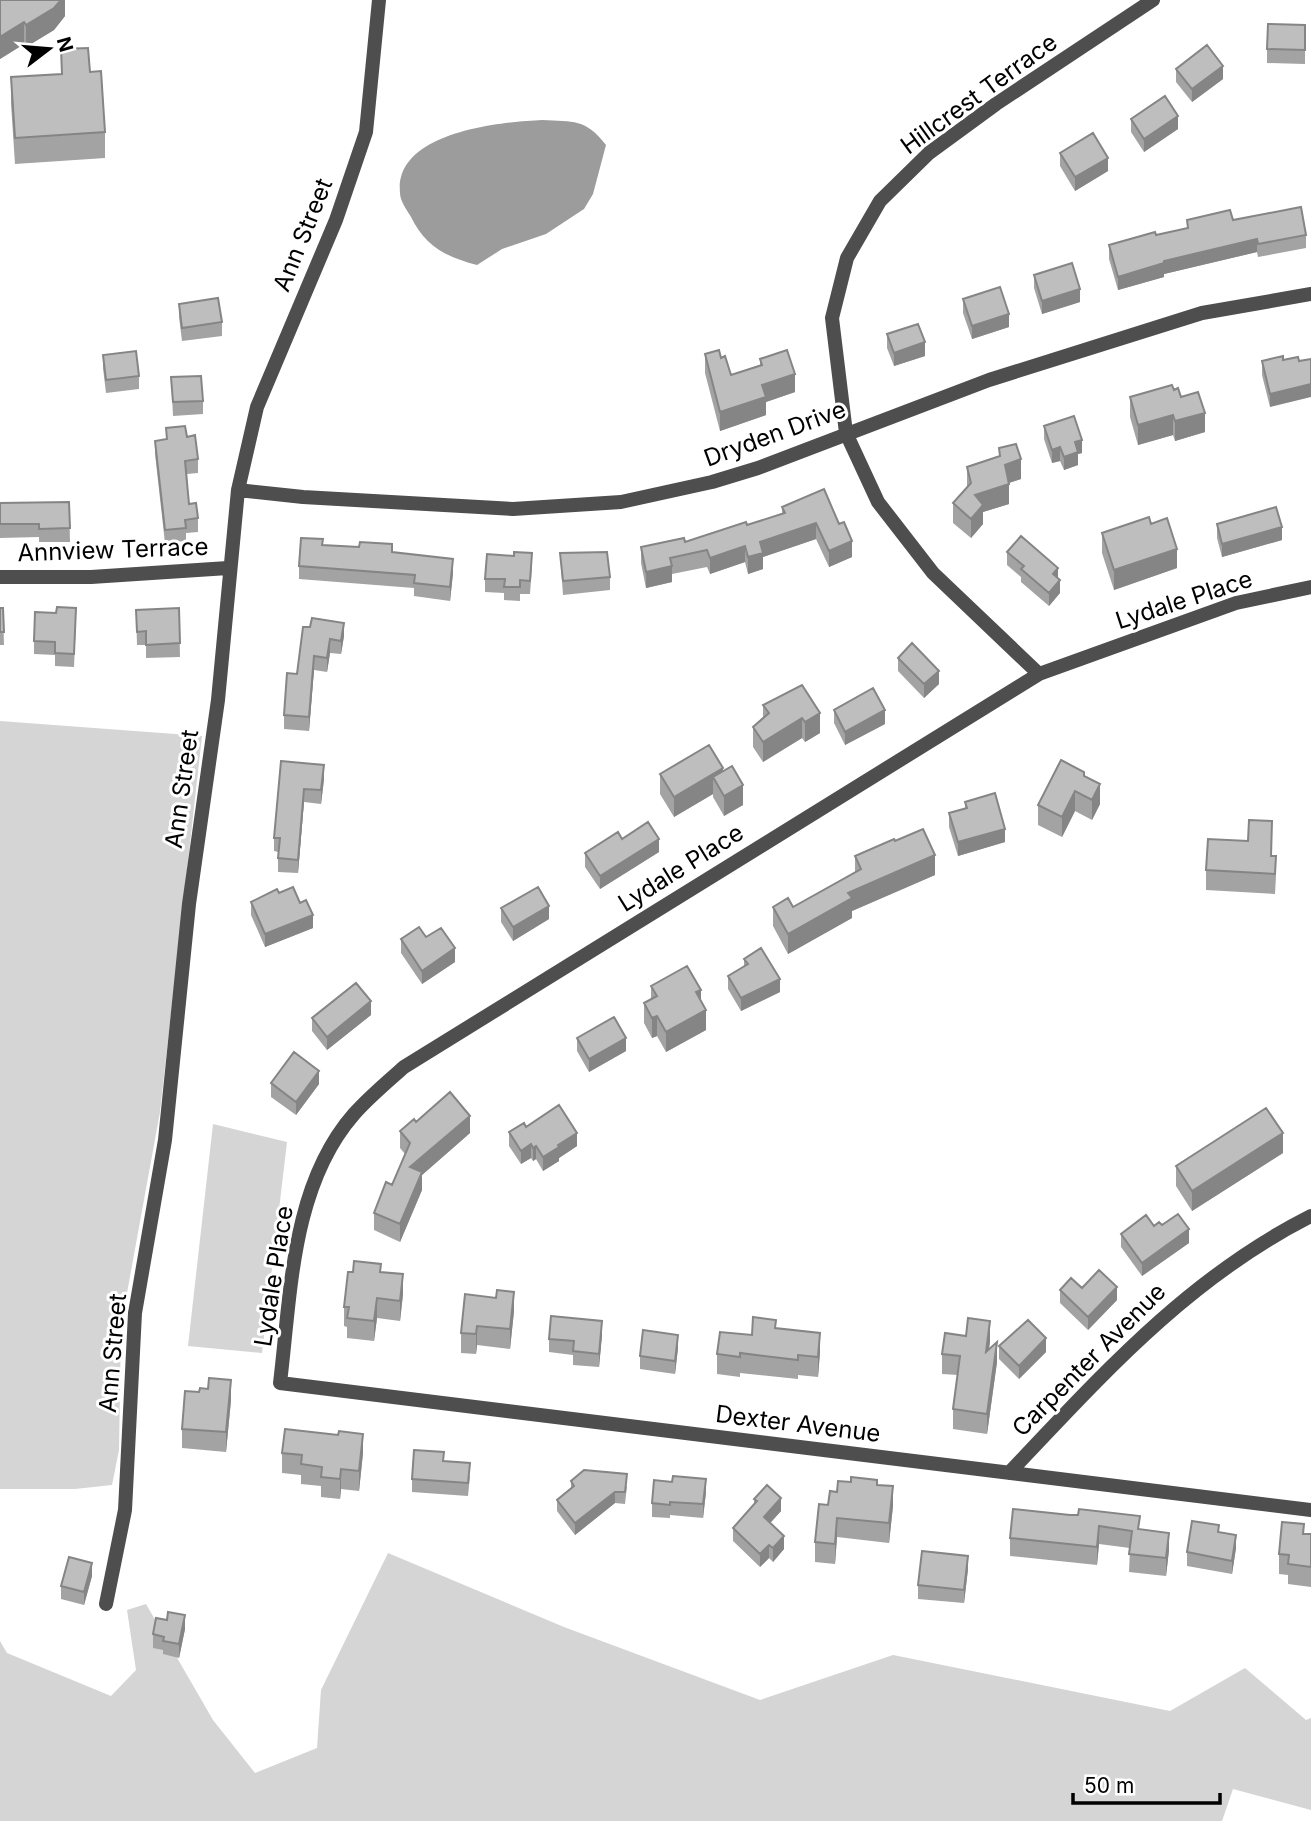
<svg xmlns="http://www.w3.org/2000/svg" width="1311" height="1821" font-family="Inter,sans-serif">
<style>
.green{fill:#d5d5d5}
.water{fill:#9c9c9c}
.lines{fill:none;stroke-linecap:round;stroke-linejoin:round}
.street{stroke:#4e4e4e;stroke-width:14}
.wall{fill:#a3a3a3}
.shaded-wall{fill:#858585}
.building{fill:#bebebe;stroke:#858585;stroke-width:2}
.labels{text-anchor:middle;stroke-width:6;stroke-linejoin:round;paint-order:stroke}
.street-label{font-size:24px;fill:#000;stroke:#fff}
</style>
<rect width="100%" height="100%" fill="#fff"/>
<path class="green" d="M0 721 202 736 160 1112 121 1326 119 1450 112 1485 75 1489H0Z
M213 1124 287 1142 262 1353 188 1346Z
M388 1553 564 1627 760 1700 893 1655 1170 1711 1245 1668 1306 1720 1311 1718V1810L1233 1789 1222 1821H0V1641L7 1653 111 1696 136 1670 127 1610 146 1604 213 1720 255 1773 317 1748 321 1690Z"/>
<path class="water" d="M542 120C574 122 585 118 606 145L593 194 584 209 546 234 502 249 477 265C446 257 425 246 411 217 407 210 400 201 400 193 394 132 500 122 542 120Z"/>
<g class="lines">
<path class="street" d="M238 490 303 497 513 509 621 502 712 482 758 468 989 380 1202 313 1311 294
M0 577H91L228 568
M1311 587 1236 603 1039 674 404 1067C387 1082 369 1097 354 1114 291 1186 291 1294 280 1383L1311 1510
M1039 674 933 573 878 502 846 433 832 318 847 258 880 201 929 153 996 104 1153 0
M1009 1473C1102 1375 1188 1278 1311 1216
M106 1604 125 1510 135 1313 165 1140 189 904 218 700 238 490 257 407 336 220 366 132 379 0"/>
</g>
<path class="wall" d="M0 0H65V16L54 30 26 47 24 44 0 59Z
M1305 25V64L1267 63V49Z
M61 49 90 72 105 132V158L15 164 11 104V77L61 74Z
M1176 69 1223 79 1192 102 1176 82Z
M1131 119 1178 129 1144 152 1131 132Z
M1060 153 1108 171 1075 191 1060 166Z
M1187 220H1233L1306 235V248L1258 257 1257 252 1164 274V277L1118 290 1109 259V245L1187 228Z
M1034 275 1080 302 1042 314 1034 288Z
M963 299 1009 327 972 339 963 313Z
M179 304 222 322V336L182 341 179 317Z
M887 334 925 356 894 366 887 348Z
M705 354 721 358 731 375 760 365V359L795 392 766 402V415L720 431 705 373Z
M103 355 139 376V389L106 393 103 368Z
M1283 360 1270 407 1262 375V361Z
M171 377 203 401V414L173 416Z
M1130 397H1181L1205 432 1175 441 1173 435 1138 445 1130 417Z
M1044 426 1082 453 1078 454V465L1064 470 1060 461 1052 463 1044 439Z
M166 428 187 437 198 459V473L187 474 189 504 198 518V532L186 533V541L165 543 155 454V441L166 439Z
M999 448 1021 479 1009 483V504L983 512V524L971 538 953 523V503L967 487V467L999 456Z
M824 489 852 557 829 567 816 539 763 557V569L748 574 745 562 710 574 707 567 672 574V582L646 588 641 563V547L685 542 747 525 782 513V507Z
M69 502 70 542H39V537L0 538V503Z
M1151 524 1177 568 1114 590 1102 553V533Z
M1217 524 1282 540 1222 557 1217 538Z
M323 545 392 552 453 573 450 601 414 596V588L299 579V566Z
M1007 552 1058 578 1060 593 1049 606 1021 582V577L1007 565Z
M560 553 610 577V590L563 595Z
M532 566 530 594H520V601L504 600V593L485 592V579Z
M0 608H3L4 645H0Z
M179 608 180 657 146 658V645H137L136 610Z
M76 621 74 667 55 666V655L34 654V641Z
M303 627 344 636 341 654 330 653 327 672 314 670 309 731 284 729V715L297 674Z
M898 658 939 684 924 698 898 671Z
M802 685 820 733 805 742 802 738 763 762 753 747V727L763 717V705Z
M834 710 885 724 845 745 834 723Z
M281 761 324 779 321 804 304 802 298 873 278 872V852L274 851V838Z
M723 771 743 805 724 816 713 797V794L674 817 660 794V774Z
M1084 776 1100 804 1092 820 1075 811 1062 837 1038 825V805Z
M965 802 1005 842 958 856 949 827V813L965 809Z
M895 841 935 875 852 911V918L788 954 773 926V907H793L855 872V856Z
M1248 841H1272V856L1276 876 1275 894 1206 890V870Z
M659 852 600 889 585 867V853Z
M279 893 300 903 313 928 265 947 251 915V902Z
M501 908 549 919 513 941 501 922Z
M426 937 455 962 422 984 401 953V939Z
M744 959 780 992 741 1011 728 989V976L744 967Z
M651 986 701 1001 706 1030 666 1052 657 1036 652 1038 644 1023V1003L651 999Z
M371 1015 327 1050 312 1031V1018Z
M577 1038 626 1051 589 1072 577 1051Z
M271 1083 319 1084 296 1115 271 1097Z
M416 1122 470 1133 422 1175V1190L400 1242 374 1230V1213L392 1185 405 1154 400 1148V1131Z
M526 1127 577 1146 559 1158V1161L543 1171 536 1159 533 1161 531 1158 521 1164 509 1146V1132Z
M1283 1153 1192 1211 1176 1186V1166Z
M1162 1225 1189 1243 1142 1276 1121 1247V1234L1154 1226Z
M381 1272 403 1294 400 1321 377 1318 374 1341 347 1338V1327L344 1326V1307Z
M1082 1288 1117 1300 1088 1330 1060 1303V1290Z
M514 1311 510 1349 477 1345 476 1354 461 1353V1333Z
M776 1328 820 1352 818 1377 798 1375V1379L740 1373V1377L717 1374V1354L752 1335Z
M602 1335 599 1367 573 1365V1355L549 1352V1339Z
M990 1341 989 1349 997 1362 987 1434 953 1429V1409L958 1375 942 1374V1354Z
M999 1346 1046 1352 1019 1379 999 1359Z
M678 1348 675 1374 640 1369V1356Z
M199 1392 231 1400 226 1452 182 1448V1429Z
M282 1453H363L359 1491 341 1489 340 1499 321 1497V1486L301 1484V1475L282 1473Z
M444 1461 470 1476 468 1496 412 1492V1479Z
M571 1481 627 1486 625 1504 615 1503 575 1535 557 1511V1500L571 1489Z
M877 1485 893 1506 889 1543 837 1537 835 1564 815 1562V1542L828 1505 837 1492Z
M706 1492 703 1518 670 1515V1518L652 1517V1503Z
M754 1499 781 1511 770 1523 784 1549 773 1562 769 1558 760 1567 733 1541V1528L754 1505Z
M1013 1509 1140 1529 1169 1550 1166 1576 1129 1572 1130 1548 1099 1544 1097 1565 1010 1556V1538Z
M1219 1532 1236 1548 1232 1574 1187 1566V1552Z
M1304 1534H1311V1587L1288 1584V1575L1279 1574V1554Z
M968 1569 964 1603 918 1599V1585Z
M92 1576 84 1605 61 1599V1586Z
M185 1629 179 1658 163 1654V1650L153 1648V1634Z"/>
<path class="shaded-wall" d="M61 0H65V16L54 30 26 47V25Z
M24 22V44L0 59V37Z
M1223 66V79L1192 102V89Z
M1178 116V129L1144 152V139Z
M1108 158V171L1075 191V177Z
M1257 239V252L1164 274V277L1118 290V277L1164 261Z
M1080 289V302L1042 314V301Z
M1009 314V327L972 339V326Z
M925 342V356L894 366V353Z
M795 374V392L766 402V415L720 431V412L762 385Z
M1311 384V397L1270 407V394Z
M1205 413V432L1175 441V421Z
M1173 415V435L1138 445V425Z
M1082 440V453L1078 454V465L1064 470V457L1075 442Z
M1060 447V461L1052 463V450Z
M1021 459V479L1005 484V465Z
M1009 484V504L983 512V524L971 538V519L975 495Z
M816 523V539L763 557V569L748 574V557L760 542Z
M1282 527V540L1222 557V544Z
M852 541V557L829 567V551Z
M745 546V562L710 574V558Z
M1177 549V568L1114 590V570Z
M453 559V573L450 601V587Z
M672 566V582L646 588V572Z
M1058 568V581L1053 574Z
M1060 580V593L1049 606V593Z
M344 623V636L341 654V641Z
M330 639V653L327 672V658Z
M314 656V670L309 731V717Z
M939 671V684L924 698V684Z
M885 710V724L845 745V732Z
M820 713V733L805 742V722Z
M802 718V738L763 762V742Z
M324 765V779L321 804V790Z
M723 768V788L713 777V794L674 817V797Z
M1100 784V804L1092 820V800Z
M743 785V805L724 816V796Z
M304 789V802L298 873V860Z
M1075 791V811L1062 837V817Z
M1005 829V842L958 856V842Z
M659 839V852L600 889V876Z
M935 855V875L852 911V918L788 954V934L848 893Z
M549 906V919L513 941V927Z
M313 915V928L265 947V934Z
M455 948V962L422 984V971Z
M780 979V992L741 1011V998Z
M701 990V1010L696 992Z
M371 1001V1015L327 1050V1037Z
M706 1010V1030L666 1052V1032Z
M657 1016V1036L652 1038V1018Z
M626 1038V1051L589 1072V1059Z
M319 1071V1084L296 1115V1102Z
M470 1116V1133L422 1175V1190L400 1242V1224L410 1167Z
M577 1133V1146L559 1158V1161L543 1171V1157L558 1145Z
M1283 1133V1153L1192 1211V1191Z
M531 1144V1158L521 1164V1151Z
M536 1146V1159L533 1161V1148Z
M1189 1229V1243L1142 1276V1263Z
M403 1274V1294L400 1321V1301Z
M1117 1287V1300L1088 1330V1317Z
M514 1292V1311L510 1349V1329Z
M377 1298V1318L374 1341V1321Z
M602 1321V1335L599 1367V1354Z
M990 1321V1341L986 1372V1352Z
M477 1326V1345L476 1354V1334Z
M820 1333V1352L818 1377V1357Z
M678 1335V1348L675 1374V1361Z
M1046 1338V1352L1019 1379V1366Z
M997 1342V1362L987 1434V1414Z
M231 1380V1400L226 1452V1432Z
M363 1434V1453L359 1491V1471Z
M341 1469V1489L340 1499V1479Z
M706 1479V1492L703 1518V1504Z
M893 1486V1506L889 1543V1523Z
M615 1492V1503L575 1535V1523Z
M781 1498V1511L764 1530V1517Z
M837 1518V1537L835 1564V1544Z
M1099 1526V1544L1097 1565V1547Z
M1169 1533V1550L1166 1576V1558Z
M1236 1535V1548L1232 1574V1561Z
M784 1536V1549L773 1562V1548Z
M769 1545V1558L760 1567V1554Z
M968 1556V1569L964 1603V1590Z
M92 1563V1576L84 1605V1592Z
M185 1615V1629L179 1658V1644Z"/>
<path class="building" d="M0 0H61L54 8 26 25 24 22 0 37Z
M1268 24 1305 25V50L1267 49Z
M1207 45 1223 66 1192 89 1176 69Z
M88 48 90 72 101 71 105 132 15 138 11 77 62 74 61 49Z
M1165 96 1178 116 1144 139 1131 119Z
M1093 133 1108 158 1075 177 1060 153Z
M1301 207 1306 235 1258 244 1257 239 1164 261V263L1118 277 1109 245 1155 232 1156 235 1188 228 1187 220 1230 210 1233 220Z
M1072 263 1080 289 1042 301 1034 275Z
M1000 287 1009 314 972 326 963 299Z
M218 298 222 322 182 328 179 304Z
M918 324 925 342 894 353 887 334Z
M719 350 721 358 725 356 731 375 762 365 760 359 787 350 795 374 762 385 766 397 720 412 705 354Z
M136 351 139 376 106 380 103 355Z
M1283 356V360L1298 357 1299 361 1311 359V384L1270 394 1262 361Z
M201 376 203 401 173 402 171 377Z
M1172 385 1174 390 1178 388 1181 397 1198 392 1205 413 1175 421 1173 415 1138 425 1130 397Z
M1074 416 1082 440 1075 442 1078 452 1064 457 1060 447 1052 450 1044 426Z
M185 426 187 437 195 435 198 459 185 461 189 504 196 503 198 518 185 520 186 528 165 530 155 441 167 439 166 428Z
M1016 444 1021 459 1005 465 1009 484 975 495 983 505 971 519 953 503 971 483 967 467 1000 456 999 448Z
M824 489 839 524 844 522 852 541 829 551 816 523 760 542 763 553 748 557 745 546 710 558 707 550 670 558 672 566 646 572 641 547 684 538 685 542 746 522 747 525 785 513 782 507Z
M69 502 70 528 39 529V524H0V503Z
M1276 507 1282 527 1222 544 1217 524Z
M1149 517 1151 524 1167 518 1177 549 1114 570 1102 533Z
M1021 536 1058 568 1053 574 1060 580 1049 593 1021 569 1024 566 1007 552Z
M301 538 323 539 322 545 359 547 360 542 392 544V552L453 559 450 587 414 583 415 575 299 566Z
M514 552 532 553 530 581 520 580V587H504L505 579H485L487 554 514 556Z
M607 552 610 577 563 581 560 553Z
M57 607 76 608 74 654 55 653V642L34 641 35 612 56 613Z
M0 608H3L4 632H0Z
M179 608 180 643 146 645V631L137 632 136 610Z
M312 618 344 623 341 641 330 639 327 658 314 656 309 717 284 715 287 673 297 674 303 627H310Z
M912 643 939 671 924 684 898 658Z
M802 685 820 713 805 722 802 718 763 742 753 727 769 713 763 705Z
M873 688 885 710 845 732 834 710Z
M709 745 723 768 674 797 660 774Z
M1061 760 1084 772V776L1100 784 1092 800 1075 791 1062 817 1038 805Z
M281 761 324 765 321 790 304 789 298 860 278 858 280 838H274Z
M732 766 743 785 724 796 713 777Z
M995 793 1005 829 958 842 949 813 967 808 965 802Z
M1249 820 1272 821 1271 856H1276L1275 874 1206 870 1208 839 1248 841Z
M648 822 659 839 600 876 585 853 618 832 622 839Z
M923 829 935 855 848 893 852 898 788 934 773 907 788 898 793 907 861 869 855 856 894 839 895 841Z
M293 887 300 903 306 900 313 915 265 934 251 902 277 889 279 893Z
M538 887 549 906 513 927 501 908Z
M419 927 426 937 441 928 455 948 422 971 401 939Z
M761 948 780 979 741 998 728 976 748 964 744 959Z
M687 966 701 990 696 992 706 1010 666 1032 657 1016 652 1018 644 1003 657 996 651 986Z
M356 983 371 1001 327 1037 312 1018Z
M614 1017 626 1038 589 1059 577 1038Z
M294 1052 319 1071 296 1102 271 1083Z
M450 1092 470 1116 410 1167 422 1172 400 1224 374 1213 386 1182 392 1185 410 1143 400 1131 414 1119 416 1122Z
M559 1105 577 1133 558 1145 559 1147 543 1157 536 1146 533 1148 531 1144 521 1151 509 1132 524 1123 526 1127Z
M1266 1108 1283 1133 1192 1191 1176 1166Z
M1178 1214 1189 1229 1142 1263 1121 1234 1146 1215 1154 1226 1159 1222 1162 1225Z
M354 1261 381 1264 380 1272 403 1274 400 1301 377 1298 374 1321 347 1318 349 1307H344L348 1272H353Z
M1099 1270 1117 1287 1088 1317 1060 1290 1071 1278 1082 1288Z
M497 1290 514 1292 510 1329 477 1326 476 1334 461 1333 465 1294 496 1298Z
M551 1316 602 1321 599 1354 573 1351 574 1341 549 1339Z
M753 1317 776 1320 775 1328 820 1333 818 1357 798 1355V1360L740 1353V1357L717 1354 720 1332 752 1335Z
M968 1318 990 1321 986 1352 997 1342 987 1414 953 1409 960 1356 942 1354 945 1333 966 1336Z
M1028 1320 1046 1338 1019 1366 999 1346Z
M643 1330 678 1335 675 1361 640 1356Z
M209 1378 231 1380 226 1432 182 1429 185 1391 199 1392 200 1388 208 1389Z
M285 1429 338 1435 339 1431 363 1434 359 1471 341 1469 340 1479 321 1477 322 1467 301 1464 302 1455 282 1453Z
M414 1450 444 1452 443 1461 470 1463 468 1483 412 1479Z
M584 1470 627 1474 625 1492H615L575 1523 557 1500 574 1486 571 1481Z
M673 1476 706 1479 703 1504 670 1502V1505L652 1503 654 1480 672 1482Z
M851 1477 877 1480V1485L893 1486 889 1523 837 1518 835 1544 815 1542 819 1504 828 1505 830 1491 837 1492 838 1481 851 1482Z
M767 1485 781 1498 764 1517 784 1536 773 1548 769 1545 760 1554 733 1528 757 1501 754 1499Z
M1013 1509 1070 1515H1078L1079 1509 1140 1516 1138 1529 1169 1533 1166 1558 1129 1554 1132 1531 1099 1526 1097 1547 1010 1538Z
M1192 1521 1219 1525 1218 1532 1236 1535 1232 1561 1187 1552Z
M1282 1522 1304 1524 1303 1534H1311V1567L1288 1564 1289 1555 1279 1554Z
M922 1551 968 1556 964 1590 918 1585Z
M69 1557 92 1563 84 1592 61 1586Z
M168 1612 185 1615 179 1644 163 1641 164 1637 153 1634 156 1618 167 1620Z"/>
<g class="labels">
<g class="street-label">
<text transform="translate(979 94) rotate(-36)" y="8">Hillcrest Terrace</text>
<text transform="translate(303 235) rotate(-68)" y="8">Ann Street</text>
<text transform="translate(775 434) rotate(-20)" y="8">Dryden Drive</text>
<text transform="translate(113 550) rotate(-2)" y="8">Annview Terrace</text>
<text transform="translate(1184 600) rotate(-18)" y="8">Lydale Place</text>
<text transform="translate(182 789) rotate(-82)" y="8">Ann Street</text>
<text transform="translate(681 868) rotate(-32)" y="8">Lydale Place</text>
<text transform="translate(274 1276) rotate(-81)" y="8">Lydale Place</text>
<text transform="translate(113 1353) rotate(-85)" y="8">Ann Street</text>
<text transform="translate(1089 1360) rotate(-45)" y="8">Carpenter Avenue</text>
<text transform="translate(798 1424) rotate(7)" y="8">Dexter Avenue</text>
</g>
</g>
<g transform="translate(49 49) rotate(74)" stroke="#ffffff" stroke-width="5" paint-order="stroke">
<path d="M0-5L12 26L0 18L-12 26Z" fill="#000000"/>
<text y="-10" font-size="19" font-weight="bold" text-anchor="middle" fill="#000000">N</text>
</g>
<path d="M1073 1793v10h147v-10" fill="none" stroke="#000000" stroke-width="3.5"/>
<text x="1084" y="1793" font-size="21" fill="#000000" stroke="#ffffff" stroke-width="5" paint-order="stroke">50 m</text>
</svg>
